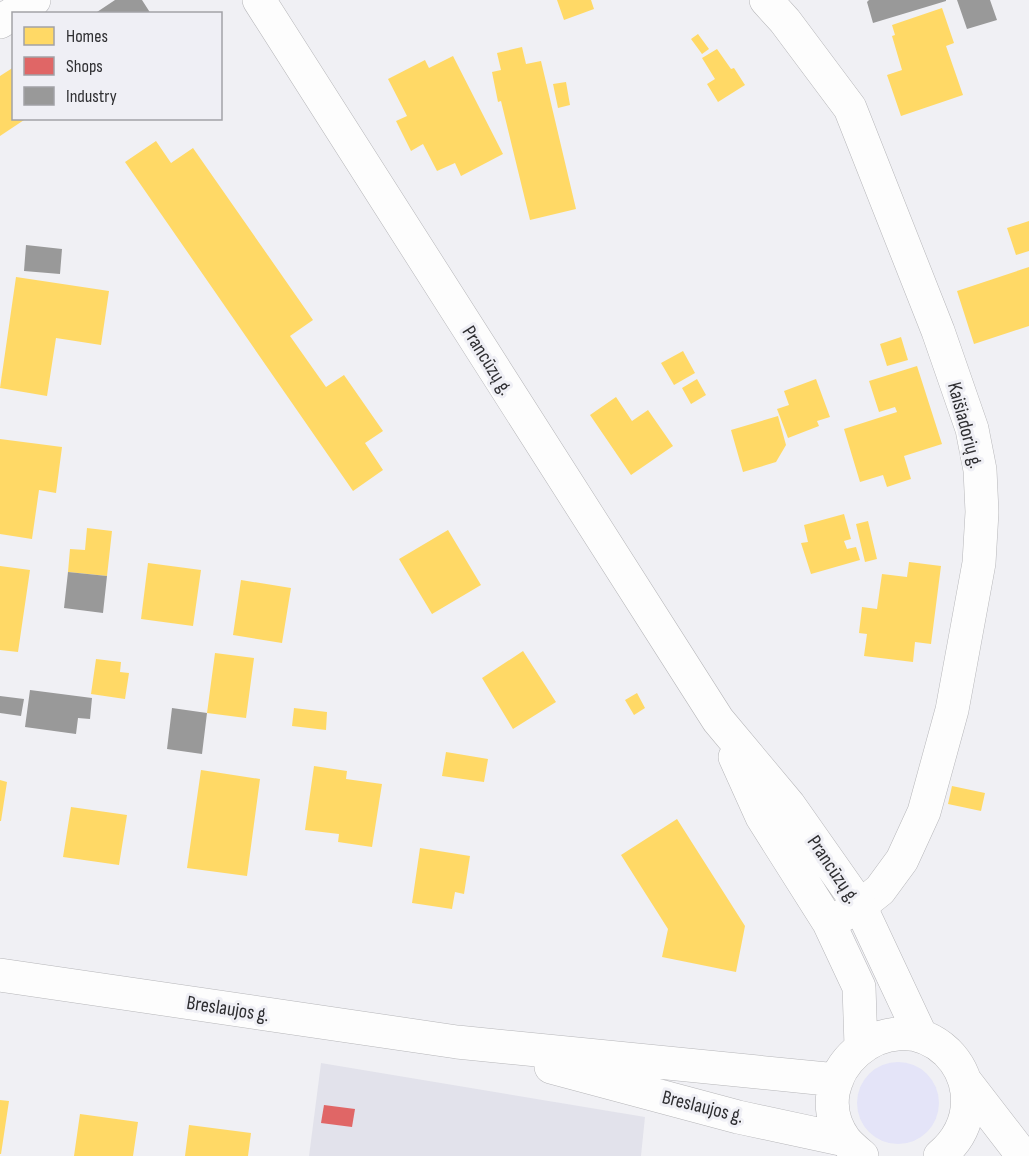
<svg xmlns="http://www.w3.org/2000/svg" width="1029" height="1156" font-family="'Sofia Sans Condensed',sans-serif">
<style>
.built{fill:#e2e2eb}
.green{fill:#e4e4f8}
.homes{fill:#ffd966}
.shops{fill:#e06666}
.industry{fill:#999}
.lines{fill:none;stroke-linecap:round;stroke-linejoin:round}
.minor-casing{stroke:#b6b6b9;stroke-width:34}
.tertiary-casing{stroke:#b6b6b9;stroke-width:34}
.minor{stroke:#fdfdfd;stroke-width:33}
.tertiary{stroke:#fdfdfd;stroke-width:33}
.labels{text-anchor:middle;stroke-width:6;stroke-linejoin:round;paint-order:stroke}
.street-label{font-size:20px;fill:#2e2e31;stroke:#efeff5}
</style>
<rect width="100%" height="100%" fill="#f0f0f4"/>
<path class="built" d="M321 1063 645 1117 641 1156H309Z"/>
<path class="green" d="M857 1103a41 41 0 1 1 82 0a41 41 0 1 1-82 0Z"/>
<path class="homes" d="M557 0H591L594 9 564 20Z
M942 8 954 43 946 46 963 95 901 116 887 75 902 70 892 36 895 35 892 25Z
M698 34 709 49 702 54 691 39Z
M522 47 526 64 541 61 576 209 530 220 501 101 498 102 492 72 501 70 497 53Z
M717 49 731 69 734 68 745 85 718 102 707 84 715 79 702 58Z
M453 56 503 154 461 176 455 163 437 171 423 144 411 151 396 121 407 116 388 79 425 60 429 68Z
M14 67V118H27L0 136V76Z
M566 82 570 105 558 108 553 84Z
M156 141 171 163 193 148 313 320 290 336 326 387 344 375 383 431 365 443 383 470 353 491 125 162Z
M1029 221V251L1016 255 1007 228Z
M1029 267V326L974 344 957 291Z
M16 277 109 291 101 345 56 338 47 396 0 388Z
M901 337 908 360 887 366 880 344Z
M683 351 695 373 674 385 661 363Z
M917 366 942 444 904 456 911 479 887 487 883 475 860 482 844 429 897 412 895 407 879 412 869 381Z
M697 379 706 395 691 404 682 388Z
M816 379 830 417 817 421 819 426 788 438 777 409 789 405 784 391Z
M616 397 632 421 648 410 673 446 631 475 590 415Z
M778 416 786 445 776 462 743 472 731 430Z
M0 439 62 447 56 493 39 490 32 539 0 534Z
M844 514 851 539 844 541 847 549 856 547 860 560 811 574 801 543 808 542 804 525Z
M868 521 877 559 865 562 856 524Z
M87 528 112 531 107 576 68 572 70 549 85 550Z
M448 530 481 585 432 614 399 559Z
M909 562 941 566 931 644 915 642 913 662 864 656 867 634 859 633 862 607 877 609 882 574 907 577Z
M148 563 201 570 193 626 141 619Z
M0 566 30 570 18 652 0 650Z
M241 580 291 588 282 643 233 635Z
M523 651 556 702 513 729 482 678Z
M215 653 254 658 246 718 207 713Z
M96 659 121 662 120 672 129 673 125 699 91 694Z
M637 693 645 708 634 715 625 700Z
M294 708 327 712 326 730 292 726Z
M446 752 488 759 484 782 442 776Z
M314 766 347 771 346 779 382 784 372 847 338 842 339 834 305 830Z
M201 770 260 779 247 876 187 868Z
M0 780 7 782 1 821H0Z
M952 786 985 793 981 811 948 804Z
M71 807 127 815 119 865 63 857Z
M677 819 745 926 736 972 662 957 668 929 621 855Z
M420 848 470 856 464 894 455 892 452 909 412 903Z
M0 1100 9 1101 1 1154H0Z
M80 1114 138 1122 133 1156H74Z
M189 1125 251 1133 248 1156H185Z"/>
<path class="shops" d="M324 1105 355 1109 352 1127 321 1123Z"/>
<path class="industry" d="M115 0H142L151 14H98L97 12Z
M869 0H946V1L873 23 867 2Z
M957 0H990L997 20 967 29Z
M26 245 62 249 60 274 24 271Z
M68 572 107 576 103 613 64 608Z
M30 690 92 698 90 719 78 718 76 734 25 727Z
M0 696 24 699 21 716 0 713Z
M172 708 207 713 202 754 167 749Z"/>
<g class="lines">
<g class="minor-casing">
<path id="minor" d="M766 0 785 21 850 108 938 331 972 429 980 470 982 512 979 563 952 710 924 812 902 860 880 890 860 906 834 920
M0 22 34 0"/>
</g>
<g class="tertiary-casing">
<path id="tertiary" d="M259 0 718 720 789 805 860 906 921 1036
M735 757 762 817 829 923 859 987 861 1046
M0 975 457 1042 837 1080
M551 1067 738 1117 845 1140
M966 1082 1023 1156
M862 1156C856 1151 850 1146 845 1140 799 1077 888 997 947 1052 958 1063 965 1076 967 1092 970 1118 960 1139 940 1156"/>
</g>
<use href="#minor" class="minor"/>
<use href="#tertiary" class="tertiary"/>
</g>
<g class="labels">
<g class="street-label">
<text transform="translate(488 360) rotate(58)" y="7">Prancūzų g.</text>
<text transform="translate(966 425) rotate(75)" y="7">Kaišiadorių g.</text>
<text transform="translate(834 869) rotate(56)" y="7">Prancūzų g.</text>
<text transform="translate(228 1008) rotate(9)" y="7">Breslaujos g.</text>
<text transform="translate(703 1106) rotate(14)" y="7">Breslaujos g.</text>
</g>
</g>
<rect x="12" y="12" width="210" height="108" fill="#efeff5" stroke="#a2a2a7" stroke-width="1.5"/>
<rect x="24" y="27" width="30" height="18" fill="#ffd966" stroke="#a2a2a7" stroke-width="1.5"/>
<text x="66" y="42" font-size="18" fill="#2e2e31">Homes</text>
<rect x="24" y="57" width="30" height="18" fill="#e06666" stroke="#a2a2a7" stroke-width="1.5"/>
<text x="66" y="72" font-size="18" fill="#2e2e31">Shops</text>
<rect x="24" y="87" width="30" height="18" fill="#999999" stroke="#a2a2a7" stroke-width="1.5"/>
<text x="66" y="102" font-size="18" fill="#2e2e31">Industry</text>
</svg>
